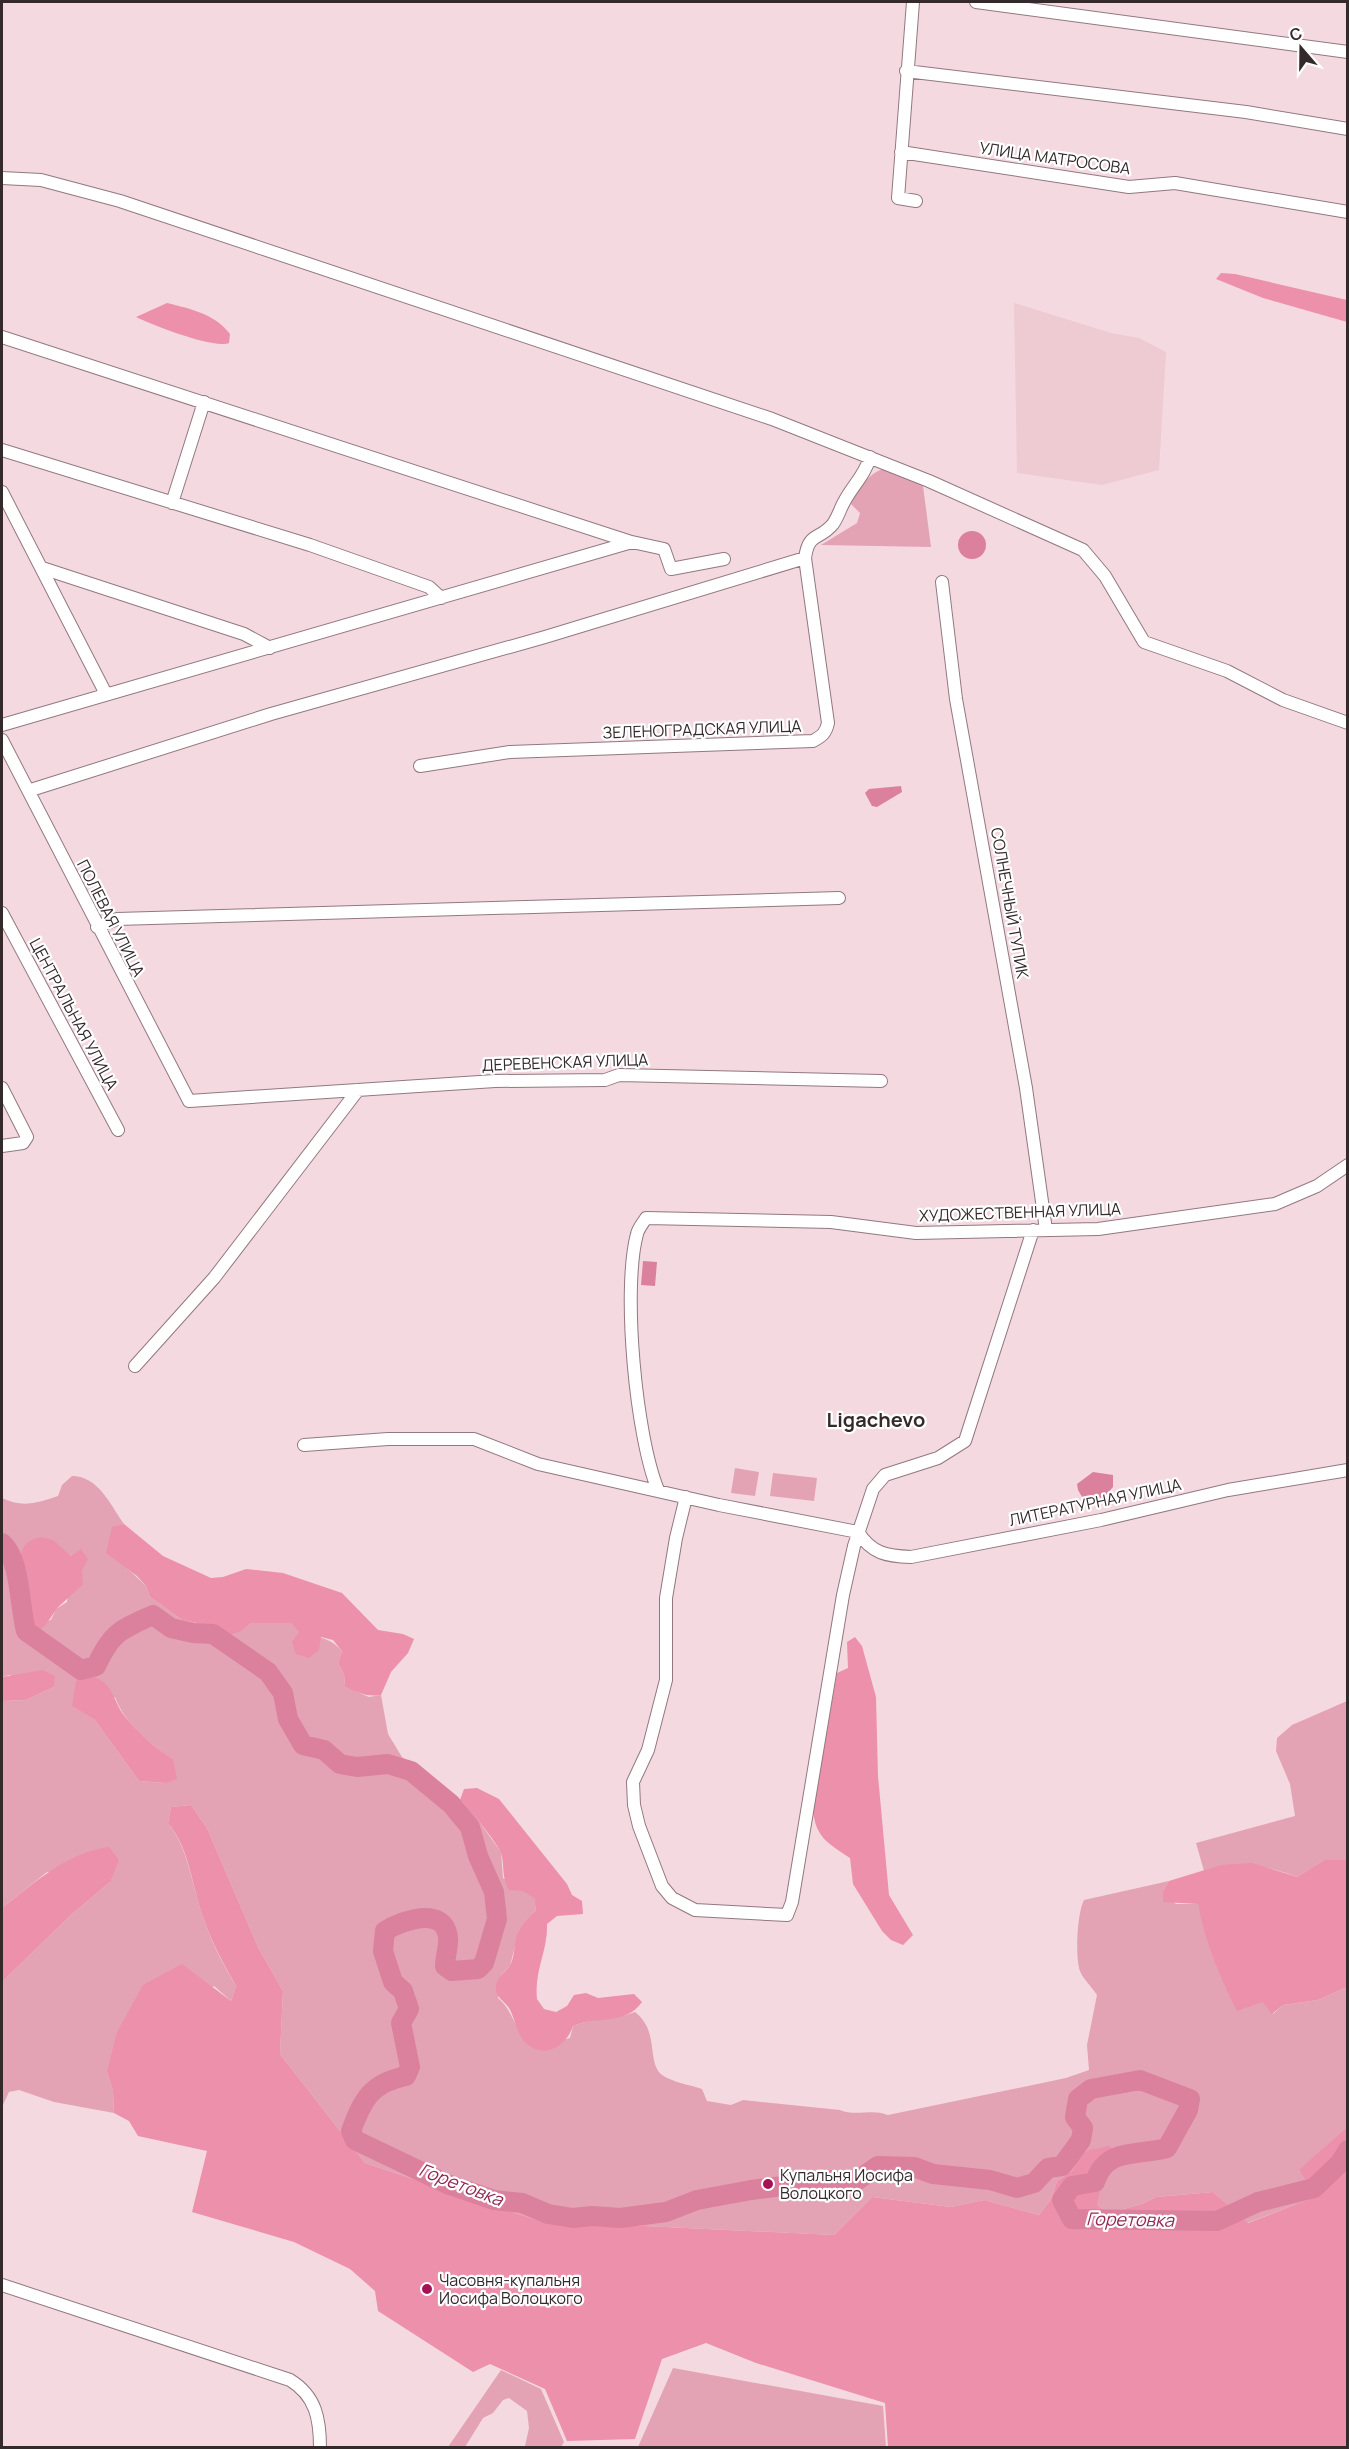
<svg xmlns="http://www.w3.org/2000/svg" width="1349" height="2449" font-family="Manrope,sans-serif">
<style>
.built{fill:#eecad3}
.green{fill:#e3a3b5;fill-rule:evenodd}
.forest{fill:#ec90ac}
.water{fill:#db819d}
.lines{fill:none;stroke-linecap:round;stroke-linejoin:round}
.river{stroke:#db819d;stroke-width:20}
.minor-casing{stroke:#92787f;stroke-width:14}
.minor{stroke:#fff;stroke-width:12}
.poi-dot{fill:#a31356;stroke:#fff;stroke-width:2}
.labels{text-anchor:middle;stroke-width:4.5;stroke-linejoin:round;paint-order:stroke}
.street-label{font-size:16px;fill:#342a2c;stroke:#fff}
.poi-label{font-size:16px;fill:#342a2c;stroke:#fff;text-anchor:start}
.water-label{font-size:18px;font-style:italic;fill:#942a54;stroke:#fff}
.quarter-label{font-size:20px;font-weight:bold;fill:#342a2c;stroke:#fff}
</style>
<rect width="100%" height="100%" fill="#f5d9e0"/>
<path class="built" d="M1014 303 1111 333 1139 338 1166 352 1159 470 1102 485 1017 473Z"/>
<path class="green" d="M883 469 919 482 923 486 931 547 821 545 857 523 860 513 851 504C857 492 868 473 883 469Z
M735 1468 759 1472 755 1496 731 1493Z
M773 1473 817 1478 814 1501 770 1496Z
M72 1476C98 1476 110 1504 124 1524L112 1528 126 1567 146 1586 150 1597 182 1620 207 1625 217 1633 242 1631 251 1623H291C307 1640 326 1632 342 1651L338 1663 344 1674 345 1687 369 1697 381 1695 388 1734 402 1757 470 1809 501 1852 503 1878 534 1897 536 1910 519 1930 510 1966 501 1975 498 1998C515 2012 515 2035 534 2048L570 2038 573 2026C594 2017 613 2021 635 2012 660 2031 646 2062 662 2075 672 2082 690 2085 702 2089L707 2101 731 2105 743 2100 840 2110C857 2117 871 2108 888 2115L1066 2078 1089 2070 1087 2045 1097 1995C1092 1987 1083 1979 1080 1971 1075 1958 1077 1913 1084 1900L1169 1881 1163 1891 1176 1904H1198L1210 1945 1273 2014 1283 2005 1318 2000 1347 1987V2127L1299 2171 1324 2188 1316 2197 1247 2223 1213 2192 1156 2197 1142 2204 1108 2213 1097 2205C1098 2185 1105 2172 1116 2155H1079L1072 2171 1057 2181 1051 2199 1039 2215 984 2200 951 2207 872 2197 834 2235 540 2221 365 2163 280 2054 283 1991 258 1947 207 1828 191 1805 171 1807 168 1823C189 1850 191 1882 202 1914 210 1939 222 1963 236 1986L231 2001 214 1986 107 2072 113 2091 114 2113 54 2102 19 2090 9 2092 2 2107V1982L72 1914 110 1882 47 1872 2 1908V1701L26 1700 54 1687 9 1675 2 1677V1498C22 1508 37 1503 58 1496L62 1485ZM62 1549 71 1556 67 1602 56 1609 51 1620 28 1625 24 1585ZM115 1697C125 1724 149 1744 173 1759L166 1783 139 1781 94 1719Z
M1347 1701V1860H1324L1297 1877C1265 1865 1237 1860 1204 1871L1196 1843 1295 1816 1290 1784 1276 1751 1277 1738 1292 1725Z
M673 2368 883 2406 886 2447H638Z
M501 2370 541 2389 564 2442 561 2447 525 2446 529 2428 527 2411 509 2398 503 2400 493 2413 483 2418 465 2447H448Z"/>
<path class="forest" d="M1221 273 1235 274 1347 300V322L1263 298 1216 279Z
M167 303C191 309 215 314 230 334L229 343C213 349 153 325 136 317Z
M124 1524 163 1556 211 1578 223 1577 246 1569 283 1573 342 1593 378 1630 403 1634 414 1639 408 1653 391 1672 381 1695C367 1697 358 1693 345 1687L344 1674 338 1663 342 1651 333 1640 321 1637 319 1650 309 1658 296 1654 292 1642 299 1632 291 1623H251L242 1631 229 1635 217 1633 207 1625 182 1620 150 1597 146 1586 137 1576 106 1553 112 1527Z
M41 1537 53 1540 71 1556 81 1549 88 1559 82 1571 83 1584C77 1591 59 1605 56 1610 50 1618 48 1623 41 1629L28 1625C27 1612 27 1599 24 1586 20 1565 14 1542 41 1537Z
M855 1637 862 1646 876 1697 878 1776 889 1895 913 1935 903 1945 891 1940 882 1931 853 1884 850 1858C829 1844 816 1838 813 1811L837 1673 848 1668 847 1642Z
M43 1670 55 1676 54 1687 26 1700 2 1701V1677Z
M86 1674C116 1682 110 1698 126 1718 140 1735 155 1748 173 1759L177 1779 166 1783 139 1781 94 1719 72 1706 76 1681Z
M477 1788 499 1799 567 1884 572 1895 582 1901 583 1914 557 1916 547 1924C548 1951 534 1970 537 1999L544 2009 556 2012 567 2006 574 1995 586 1993 598 1998 634 1994 642 2002C625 2026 598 2015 573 2026 566 2047 543 2061 524 2041 516 2032 515 2018 509 2008 504 2000 494 1997 496 1986 497 1977 504 1973 509 1967 516 1957 513 1943 518 1932 522 1924 530 1917 536 1910L534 1898 523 1891 509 1890C501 1875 505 1867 501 1853 499 1845 467 1806 460 1800L464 1789Z
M191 1805 207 1828 258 1947 283 1991 280 2054 365 2163 540 2221 834 2235 872 2197 951 2207 984 2200 1039 2215 1051 2199 1057 2181 1072 2171 1079 2156 1089 2150 1109 2146 1117 2155 1103 2175 1097 2205 1108 2213 1142 2204 1156 2197 1213 2192 1248 2223 1315 2197 1324 2188 1308 2183 1299 2170 1347 2127V2447H888L885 2403 756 2363 706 2343 662 2359 635 2439 567 2441 545 2389 490 2364 473 2372 378 2311 375 2291 350 2269 294 2242 192 2212 207 2151 138 2136 129 2121 114 2113 113 2091 107 2072 117 2032 143 1985 182 1964 231 2001 236 1986C223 1963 210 1939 202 1914 191 1882 190 1850 168 1823L171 1807Z
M109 1847 119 1860 110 1882 72 1914 2 1982V1908C34 1883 68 1852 109 1847Z
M1324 1860H1347V1987L1318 2000 1283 2005 1272 2014 1262 2002 1237 2011C1220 1978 1205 1941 1198 1904L1163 1902V1891L1169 1881 1221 1865 1252 1863 1297 1877Z"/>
<path class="water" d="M958 545a14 14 0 1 1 28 0a14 14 0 1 1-28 0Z
M901 786 902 792 877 807 872 806 865 793 869 789Z
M643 1261 657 1262 655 1286 641 1285Z
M1093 1472 1113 1475V1487L1104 1497 1085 1502 1078 1490 1077 1484Z"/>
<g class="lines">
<path class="river" d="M2 1543C21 1560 19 1605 26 1631L81 1670 96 1666C112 1632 120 1630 153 1615L171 1628 193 1633 213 1634 268 1672 283 1693 288 1719 303 1745 324 1750 340 1764 357 1767 388 1764 411 1771 451 1804 470 1827 478 1856 494 1892 497 1919 484 1963 478 1969 452 1971 445 1966C445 1957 449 1946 448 1937 444 1905 401 1921 385 1931L383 1951 393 1982 403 1991 409 2009 401 2023 410 2067 406 2076C371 2083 363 2099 351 2131L355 2140 447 2184 494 2200 522 2203 548 2214 573 2218 592 2216 620 2218 666 2212 697 2200 751 2190 832 2180 855 2182 878 2166 914 2167 933 2174 990 2180 1017 2188 1034 2183 1048 2168 1062 2166 1081 2140 1083 2128 1075 2117 1078 2099 1091 2089 1140 2080 1190 2099 1188 2110 1167 2148C1137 2156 1106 2147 1095 2182L1072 2186 1062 2200 1072 2219 1217 2221 1258 2202 1314 2188 1340 2163 1348 2150"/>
<g class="minor-casing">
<path id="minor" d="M913 2 898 198 916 201
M976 2 1348 52
M906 71 1246 112 1348 129
M901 152 1129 187 1175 183 1348 212
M2 178 41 180 120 201 772 419 929 481 1083 550 1105 576 1144 642 1227 671 1283 700 1348 723
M2 337 631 542
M2 450 310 545 429 587 441 598
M2 492 106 694
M172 503 204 402
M42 568 244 634 270 648
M942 582 956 699 1026 1088 1046 1230
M2 725 632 542 664 549 671 569 724 559
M2 740 189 1101 495 1081 605 1080 619 1075 881 1081
M420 766 510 752 813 741C822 736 826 733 828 723L805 558C809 531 819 541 833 524 838 517 840 509 844 502 853 485 865 475 870 457
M34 789 271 714 545 637 805 558
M2 913 118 1130
M97 927 117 919 839 898
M2 1088 27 1137 23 1143 2 1146
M135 1366 214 1278 358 1090
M304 1445 388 1439H474L538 1464 719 1505 858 1532C872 1554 887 1556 911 1557L1101 1520 1228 1490 1348 1470
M658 1490C636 1437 622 1290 637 1234 638 1229 643 1223 646 1218L831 1222 916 1233 1098 1229 1275 1204 1317 1186 1348 1165
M686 1497 676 1538 666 1598V1680L648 1750 633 1782 634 1805 639 1826 662 1886 672 1898 695 1910 787 1915 792 1902 843 1595 854 1546 873 1489 885 1475 938 1458 965 1441 1033 1230
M2 2285 290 2380C316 2396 320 2419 320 2448"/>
</g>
<use href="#minor" class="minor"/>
</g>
<g class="poi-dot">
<circle cx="768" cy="2184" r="6"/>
<circle cx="427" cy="2289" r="6"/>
</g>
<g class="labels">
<g class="street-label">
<text transform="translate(1055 158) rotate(8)" y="6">УЛИЦА МАТРОСОВА</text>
<text transform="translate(702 729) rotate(-2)" y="6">ЗЕЛЕНОГРАДСКАЯ УЛИЦА</text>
<text transform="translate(1010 903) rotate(80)" y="6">СОЛНЕЧНЫЙ ТУПИК</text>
<text transform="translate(111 918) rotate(63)" y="6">ПОЛЕВАЯ УЛИЦА</text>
<text transform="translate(74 1014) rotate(62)" y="6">ЦЕНТРАЛЬНАЯ УЛИЦА</text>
<text transform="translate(565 1062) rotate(-2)" y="6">ДЕРЕВЕНСКАЯ УЛИЦА</text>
<text transform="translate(1020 1212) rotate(-2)" y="6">ХУДОЖЕСТВЕННАЯ УЛИЦА</text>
<text transform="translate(1095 1502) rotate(-12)" y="6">ЛИТЕРАТУРНАЯ УЛИЦА</text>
</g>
<g class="poi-label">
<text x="780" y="2181">Купальня Иосифа<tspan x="780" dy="18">Волоцкого</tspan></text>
<text x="439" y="2286">Часовня-купальня<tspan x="439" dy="18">Иосифа Волоцкого</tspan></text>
</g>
<g class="water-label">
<text transform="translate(461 2185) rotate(21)" y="6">Горетовка</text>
<text transform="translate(1130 2220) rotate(1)" y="6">Горетовка</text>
</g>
<g class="quarter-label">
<text x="876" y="1427">Ligachevo</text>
</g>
</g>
<rect width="1349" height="2449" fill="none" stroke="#342a2c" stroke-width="6"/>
<g transform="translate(1301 48) rotate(340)" stroke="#ffffff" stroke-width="4.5" paint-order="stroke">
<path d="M0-4.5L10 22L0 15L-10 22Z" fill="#342a2c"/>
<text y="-9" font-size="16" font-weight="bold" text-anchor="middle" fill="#342a2c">С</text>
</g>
</svg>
